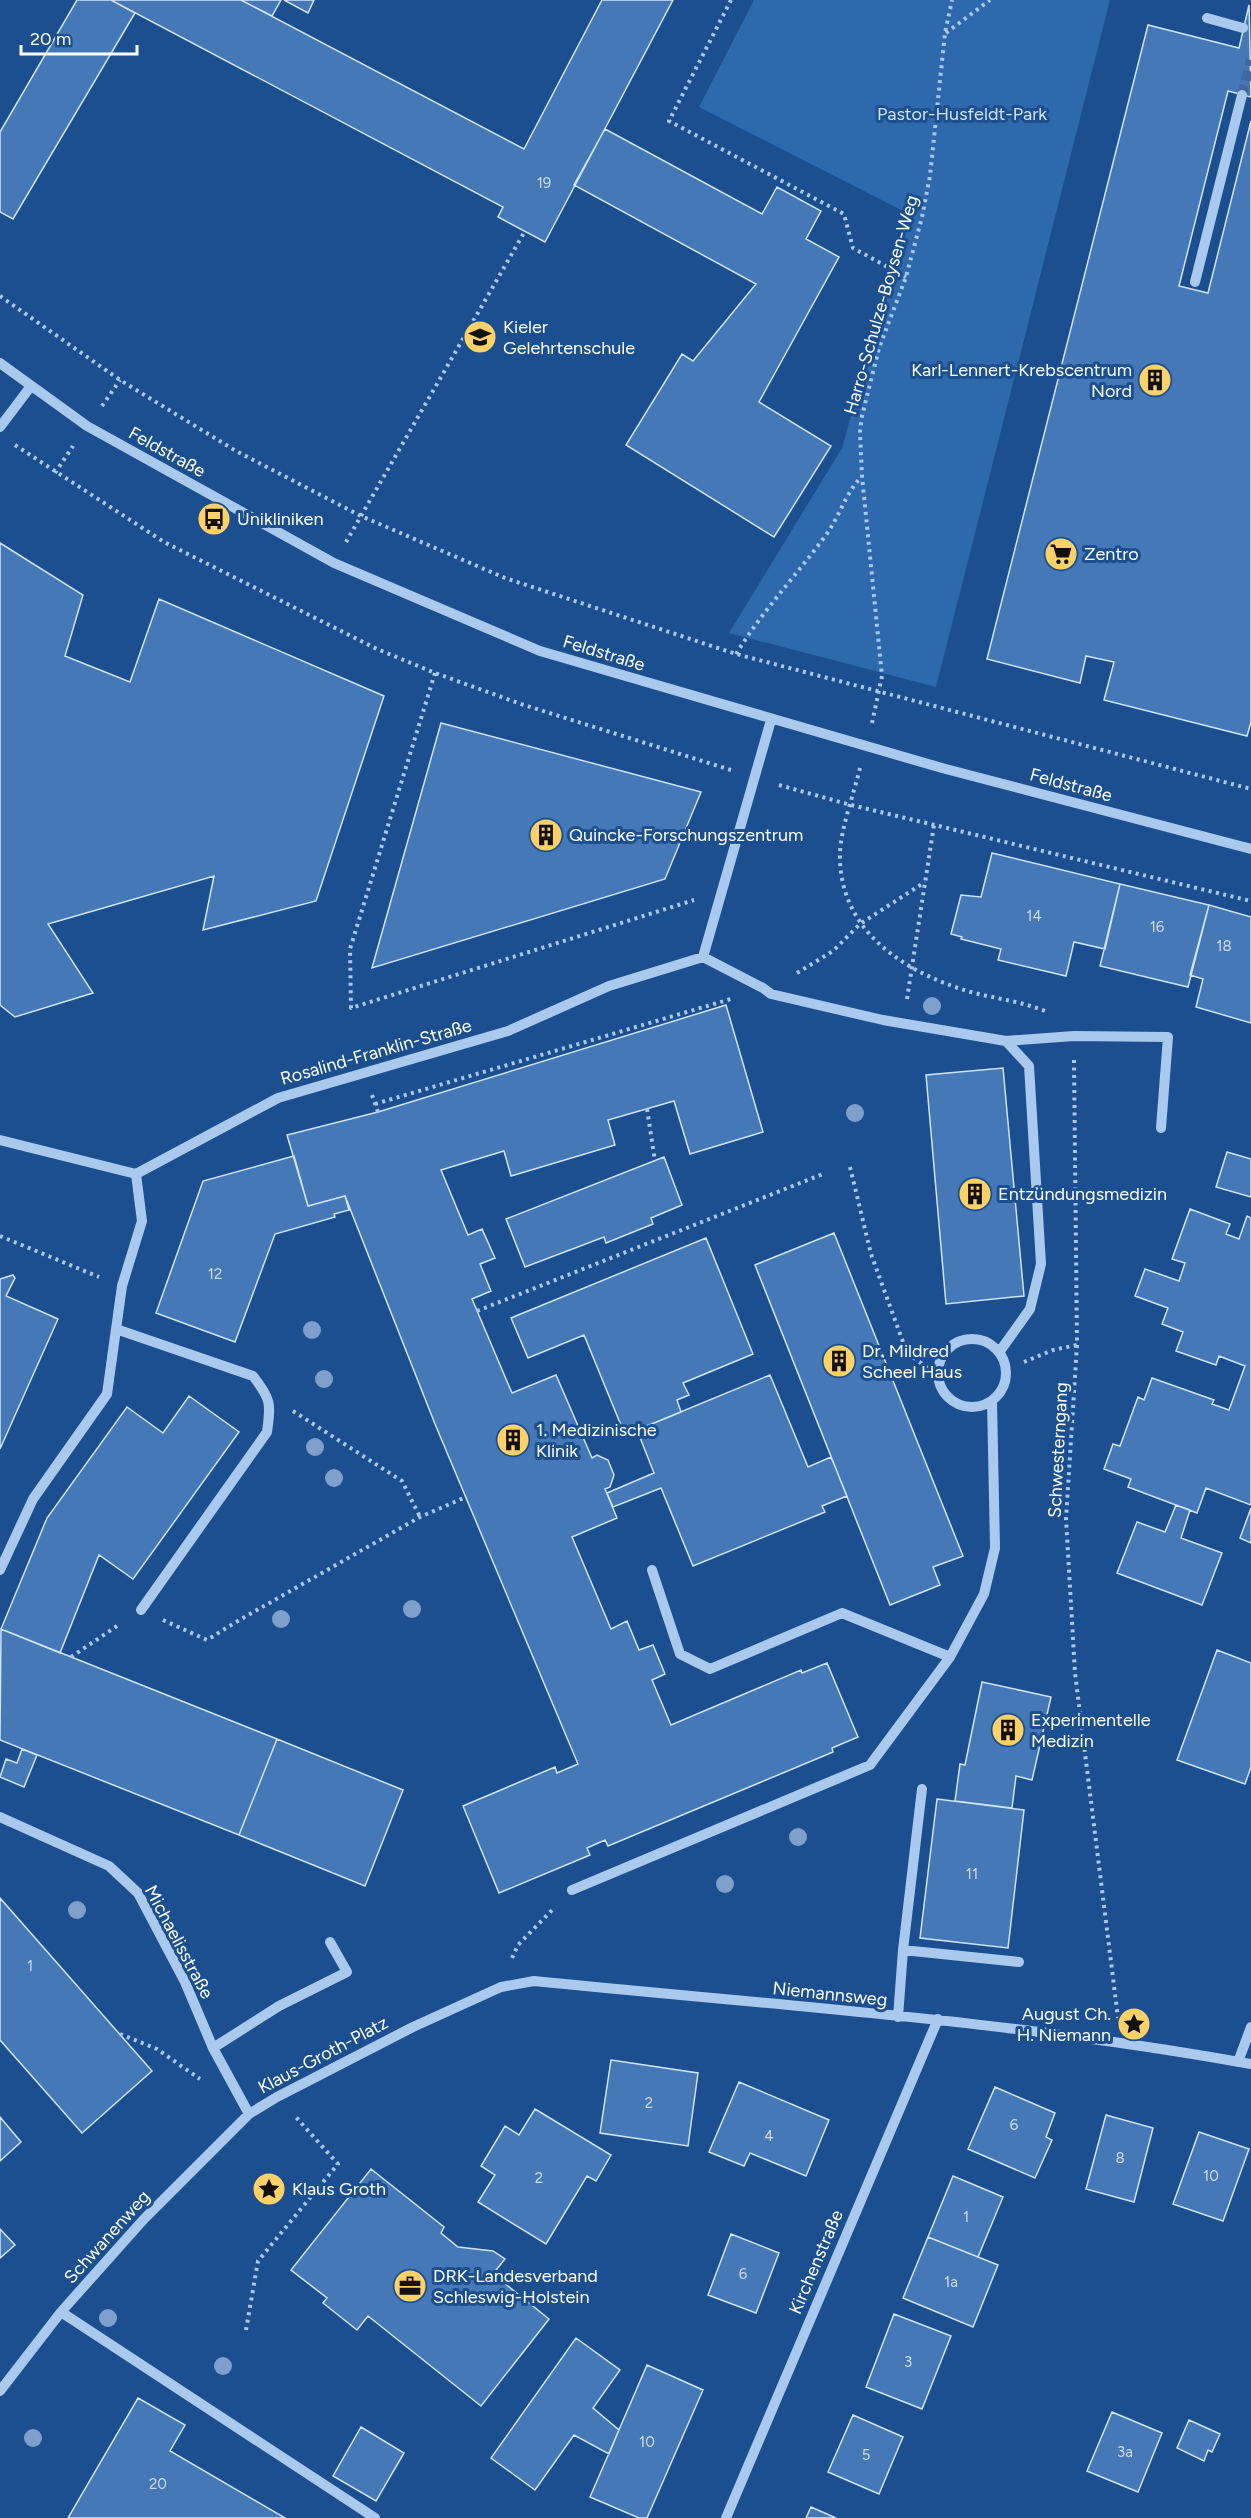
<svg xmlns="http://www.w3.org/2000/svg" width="1251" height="2518" font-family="Figtree,sans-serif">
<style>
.green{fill:#2e69ad}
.building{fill:#4478b7;stroke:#cfe3fa;stroke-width:1.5}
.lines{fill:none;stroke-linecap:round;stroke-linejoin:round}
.minor-tunnel{stroke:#3d69a0;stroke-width:10;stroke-dasharray:10 5;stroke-linecap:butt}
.path{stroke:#a9c9ee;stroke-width:4;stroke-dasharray:3 4.5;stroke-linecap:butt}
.minor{stroke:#a9c9ee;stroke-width:10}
.tree{fill:#7ea0ca}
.labels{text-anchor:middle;stroke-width:6;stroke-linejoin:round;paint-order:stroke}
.number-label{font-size:15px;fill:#d0dded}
.park-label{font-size:18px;fill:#cfe3fa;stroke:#1b4f8f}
.street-label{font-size:18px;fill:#fff;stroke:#1b4f8f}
.poi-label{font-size:18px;fill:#fff;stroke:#1b4f8f;text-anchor:start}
</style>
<rect width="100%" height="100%" fill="#1b4f8f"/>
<path class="green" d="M754 0H1110L936 687 729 633 842 448 907 213 699 107Z"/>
<path class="building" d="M77 0H111L135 13 13 219 0 212V132Z
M111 0H241L524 149 602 0H673L545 242 498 217 503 207Z
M241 0H281L272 16Z
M284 0H314L308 13Z
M1249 5 1251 97 1228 91 1179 286 1208 293 1251 121V722L1247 736 1104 700 1114 662 1086 656 1080 683 987 659 1148 25 1239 48Z
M605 129 762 214 777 187 821 211 806 239 839 257 759 402 831 446 774 537 626 445 682 354 693 361 756 284 574 185Z
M0 543 83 595 65 656 130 682 159 599 384 696 316 901 203 930 214 876 48 924 93 993 15 1017 0 1005Z
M441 723 701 792 665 879 372 968Z
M992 853 1120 884 1105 949 1074 942 1066 976 998 960 1001 949 961 939 962 937 951 934 961 895 981 897Z
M1120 884 1209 905 1188 987 1100 966Z
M1209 905 1251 917V1023L1196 1007 1203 979 1190 975Z
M726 1005 763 1132 690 1154 674 1101 608 1120 615 1145 511 1176 504 1151 441 1170 468 1235 482 1229 495 1258 480 1264 491 1291 472 1299 512 1393 556 1375 592 1458 597 1455 608 1460 614 1475 610 1487 605 1489 617 1518 572 1537 611 1629 627 1621 639 1650 653 1645 665 1674 652 1680 671 1725 801 1670 802 1673 827 1663 858 1737 832 1748 833 1752 608 1846 605 1840 587 1848 590 1855 499 1893 463 1806 555 1767 557 1773 578 1764 435 1424 345 1196 308 1206 287 1135 378 1112Z
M1003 1068 1024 1296 946 1304 926 1075Z
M1227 1152 1251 1159V1197L1216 1187Z
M294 1156 308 1206 345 1196 349 1210 334 1214 335 1217 275 1234 235 1342 156 1313 203 1181Z
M664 1157 682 1205 651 1218 653 1224 606 1243 604 1237 525 1267 506 1219Z
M1190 1209 1230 1224 1226 1234 1239 1239 1247 1216 1251 1218V1505L1206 1488 1197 1513 1128 1487 1131 1479 1104 1469 1113 1444 1120 1446 1138 1397 1144 1400 1152 1378 1214 1400 1212 1404 1229 1410 1245 1366 1219 1356 1216 1365 1176 1351 1183 1332 1162 1324 1168 1308 1135 1296 1145 1269 1179 1281 1185 1263 1172 1259Z
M834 1233 963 1556 933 1567 940 1585 890 1605 755 1265Z
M706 1238 753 1354 683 1383 689 1395 677 1400 681 1412 625 1435 584 1335 528 1358 511 1318Z
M13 1275 15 1278 6 1296 58 1319 0 1449V1279Z
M770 1375 808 1467 831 1457 847 1496 822 1506 825 1512 693 1566 661 1488 613 1507 607 1493 654 1473 637 1430Z
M189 1396 239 1432 133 1579 99 1555 60 1653 1 1629 47 1518 127 1407 163 1433Z
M1176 1505 1190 1510 1181 1538 1222 1553 1202 1605 1117 1573 1137 1522 1165 1532Z
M1251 1508V1543L1240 1538Z
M1 1629 277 1739 239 1835 0 1740Z
M1217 1650 1251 1663V1767L1245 1784 1177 1760Z
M982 1682 1051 1697 1032 1780 1016 1776 1012 1808 955 1801 960 1764 965 1765Z
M277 1739 403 1790 365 1886 239 1835Z
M22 1749 37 1755 24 1787 0 1777 6 1759 17 1763Z
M937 1799 1024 1810 1008 1948 920 1938Z
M0 1898 152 2071 82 2133 0 2040Z
M611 2060 698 2073 688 2146 600 2133Z
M739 2082 829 2120 806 2176 750 2153 744 2166 709 2152Z
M995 2087 1055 2113 1046 2137 1052 2140 1035 2178 968 2149Z
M535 2109 611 2155 596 2181 587 2176 546 2244 478 2202 495 2175 481 2166 505 2126 519 2135Z
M1106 2115 1153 2128 1134 2202 1086 2189Z
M0 2117 21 2142 0 2161Z
M1199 2132 1249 2149 1223 2221 1173 2204Z
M371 2169 444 2227 441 2233 458 2247 493 2251 505 2259 493 2274 549 2319 481 2406 368 2316 357 2330 323 2303 327 2298 291 2270Z
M953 2176 1003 2197 978 2257 928 2237Z
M0 2229 15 2245 0 2258Z
M731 2234 779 2253 756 2313 708 2295Z
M928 2237 998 2265 973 2327 903 2298Z
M894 2314 951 2336 922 2409 866 2387Z
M576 2338 620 2370 593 2408 619 2430 609 2454 574 2435 535 2490 491 2458Z
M647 2365 703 2390 647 2518H639L590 2497Z
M138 2398 185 2425 170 2451 285 2518H68Z
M1112 2412 1162 2433 1138 2492 1087 2471Z
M853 2415 903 2437 879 2494 828 2472Z
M1189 2420 1220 2434 1212 2452 1208 2450 1204 2461 1177 2448Z
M361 2427 404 2453 376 2501 333 2476Z
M811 2507 836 2518H806Z"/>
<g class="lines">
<path class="minor-tunnel" d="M1242 95 1251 60"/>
<path class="path" d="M731 0 669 121 844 214 853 248 906 277
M946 33 990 0
M0 296 120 380 236 451 361 516 505 578 736 654 1251 789
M102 406 120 380
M15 445 164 542 377 649 435 673 521 704 731 770
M55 473 73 446
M346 542 525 231
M736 654C761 613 794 578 823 539 839 519 844 495 862 476
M435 673 350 949 351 1008 694 900
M872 723 882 676 862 476 860 432 862 416 879 348 906 277 922 217 930 176 945 33 952 0
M860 768C854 793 841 828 840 853 838 926 897 968 961 989 988 998 1018 1000 1045 1011
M779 785 851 805 1251 901
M797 973 833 951 860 924 925 882
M907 999 934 825
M1074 1060 1077 1345 1066 1519 1075 1673 1118 2018
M372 1095 378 1112
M375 1104 731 999
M647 1109 655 1161
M850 1167 871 1254 907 1353 936 1374
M0 1236 99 1277
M477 1311 823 1174
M1024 1362 1053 1350 1077 1345
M293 1411 402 1481 420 1517
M163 1620 207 1640 236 1622 420 1517 466 1497
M71 1657 120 1624
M512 1958 518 1945 555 1907
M120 2034 157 2049 200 2079
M246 2330 258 2261 338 2164 294 2115"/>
<path class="minor" d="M1207 18 1243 28
M1195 282 1242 95
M0 363 87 426 334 563 540 651 942 768 1251 849
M0 427 31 386
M703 957 771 720
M1006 1041 1074 1036 1168 1037 1161 1128
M0 1140 136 1174 278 1098 508 1031 609 986 703 957 763 988 771 994 883 1020 1006 1041 1029 1066 1041 1264 1030 1309 1000 1351
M116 1329 253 1376C271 1399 271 1403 267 1432L141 1610
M938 1373a34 34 0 1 1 68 0a34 34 0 1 1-68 0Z
M0 1570 33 1499 107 1394 122 1286 142 1221 136 1174
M652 1570 680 1654 710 1669 842 1613 950 1657
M0 1817 109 1866 138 1893 185 1982 213 2048 249 2114
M572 1890 870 1765 950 1657 984 1594 995 1548 992 1401
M903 1950 1019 1962
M898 2017 903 1950 922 1789
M213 2048 279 2006 347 1972 330 1942
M1238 2062 1251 2027
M61 2312 375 2518
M0 2391 61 2312 144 2219 249 2114 277 2097 413 2027 501 1987 534 1981C773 2005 1014 2021 1251 2064
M726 2518 938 2019"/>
</g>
<g class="tree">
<circle cx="932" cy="1006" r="9"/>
<circle cx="855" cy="1113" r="9"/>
<circle cx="312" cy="1330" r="9"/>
<circle cx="324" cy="1379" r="9"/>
<circle cx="315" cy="1447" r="9"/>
<circle cx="334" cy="1478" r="9"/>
<circle cx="412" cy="1609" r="9"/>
<circle cx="281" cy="1619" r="9"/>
<circle cx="798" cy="1837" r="9"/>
<circle cx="725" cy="1884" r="9"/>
<circle cx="77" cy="1910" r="9"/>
<circle cx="108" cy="2318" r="9"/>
<circle cx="223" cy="2366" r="9"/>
<circle cx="33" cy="2438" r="9"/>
</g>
<defs>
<g id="school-disc" transform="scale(1.725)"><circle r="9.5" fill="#ffd166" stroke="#1b4f8f"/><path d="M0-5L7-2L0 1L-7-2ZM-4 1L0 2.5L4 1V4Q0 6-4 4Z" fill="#111"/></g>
<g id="building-disc" transform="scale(1.725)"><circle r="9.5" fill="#ffd166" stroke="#1b4f8f"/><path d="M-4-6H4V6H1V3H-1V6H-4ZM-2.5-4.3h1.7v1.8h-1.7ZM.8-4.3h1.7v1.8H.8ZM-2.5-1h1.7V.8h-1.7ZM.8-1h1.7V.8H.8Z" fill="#111"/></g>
<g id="bus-disc" transform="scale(1.725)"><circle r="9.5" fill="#ffd166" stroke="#1b4f8f"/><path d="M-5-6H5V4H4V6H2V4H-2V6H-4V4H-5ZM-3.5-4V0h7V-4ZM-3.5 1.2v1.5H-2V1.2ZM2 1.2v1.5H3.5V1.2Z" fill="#111"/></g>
<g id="supermarket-disc" transform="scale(1.725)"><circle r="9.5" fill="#ffd166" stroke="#1b4f8f"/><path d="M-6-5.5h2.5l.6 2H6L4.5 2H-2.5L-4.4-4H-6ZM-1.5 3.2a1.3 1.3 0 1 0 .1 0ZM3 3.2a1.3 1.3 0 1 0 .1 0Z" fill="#111"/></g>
<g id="sight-disc" transform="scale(1.725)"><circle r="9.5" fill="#ffd166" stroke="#1b4f8f"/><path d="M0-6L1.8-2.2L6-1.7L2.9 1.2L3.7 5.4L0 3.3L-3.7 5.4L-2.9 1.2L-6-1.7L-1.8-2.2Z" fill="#111"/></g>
<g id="office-disc" transform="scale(1.725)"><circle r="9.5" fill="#ffd166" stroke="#1b4f8f"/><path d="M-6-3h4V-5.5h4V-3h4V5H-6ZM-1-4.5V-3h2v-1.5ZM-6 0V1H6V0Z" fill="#111"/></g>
</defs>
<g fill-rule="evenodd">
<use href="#school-disc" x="480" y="337"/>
<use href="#building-disc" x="1155" y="380"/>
<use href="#bus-disc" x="214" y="519"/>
<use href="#supermarket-disc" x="1061" y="554"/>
<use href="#building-disc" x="546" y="835"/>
<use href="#building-disc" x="975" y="1194"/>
<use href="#building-disc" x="839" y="1361"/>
<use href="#building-disc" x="513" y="1440"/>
<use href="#building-disc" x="1008" y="1730"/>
<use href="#sight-disc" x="1134" y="2024"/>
<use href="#sight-disc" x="269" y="2189"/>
<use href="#office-disc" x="410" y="2286"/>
</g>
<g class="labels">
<g class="number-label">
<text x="544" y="188">19</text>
<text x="1034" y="921">14</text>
<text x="1157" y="932">16</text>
<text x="1224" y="951">18</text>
<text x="215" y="1279">12</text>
<text x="972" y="1879">11</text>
<text x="30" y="1971">1</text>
<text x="649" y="2108">2</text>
<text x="1014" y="2130">6</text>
<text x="769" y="2141">4</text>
<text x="1120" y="2163">8</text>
<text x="1211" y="2181">10</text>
<text x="539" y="2183">2</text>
<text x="966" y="2222">1</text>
<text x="743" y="2279">6</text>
<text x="951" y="2287">1a</text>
<text x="908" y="2367">3</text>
<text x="647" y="2447">10</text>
<text x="1125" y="2457">3a</text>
<text x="866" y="2460">5</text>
<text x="158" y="2489">20</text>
</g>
<g class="park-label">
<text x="962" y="120">Pastor-Husfeldt-Park</text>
</g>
<g class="street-label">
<text transform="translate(881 305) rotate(-74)" y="6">Harro-Schulze-Boysen-Weg</text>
<text transform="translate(167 452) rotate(29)" y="6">Feldstraße</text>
<text transform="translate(604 653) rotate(17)" y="6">Feldstraße</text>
<text transform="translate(1071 785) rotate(15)" y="6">Feldstraße</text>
<text transform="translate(376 1052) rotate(-16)" y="6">Rosalind-Franklin-Straße</text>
<text transform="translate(1058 1450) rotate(-87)" y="6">Schwesterngang</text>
<text transform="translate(179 1942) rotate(62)" y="6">Michaelisstraße</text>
<text transform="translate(830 1994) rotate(6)" y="6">Niemannsweg</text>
<text transform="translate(323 2055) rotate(-28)" y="6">Klaus-Groth-Platz</text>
<text transform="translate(107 2237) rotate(-48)" y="6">Schwanenweg</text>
<text transform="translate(816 2262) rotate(-67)" y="6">Kirchenstraße</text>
</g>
<g class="poi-label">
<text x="503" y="333">Kieler<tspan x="503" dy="21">Gelehrtenschule</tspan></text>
<text x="1132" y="376" text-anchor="end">Karl-Lennert-Krebscentrum<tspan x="1132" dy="21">Nord</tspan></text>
<text x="237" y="525">Unikliniken</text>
<text x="1084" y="560">Zentro</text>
<text x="569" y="841">Quincke-Forschungszentrum</text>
<text x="998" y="1200">Entzündungsmedizin</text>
<text x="862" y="1357">Dr. Mildred<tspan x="862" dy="21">Scheel Haus</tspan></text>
<text x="536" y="1436">1. Medizinische<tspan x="536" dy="21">Klinik</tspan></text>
<text x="1031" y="1726">Experimentelle<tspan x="1031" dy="21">Medizin</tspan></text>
<text x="1111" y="2020" text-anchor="end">August Ch.<tspan x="1111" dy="21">H. Niemann</tspan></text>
<text x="292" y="2195">Klaus Groth</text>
<text x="433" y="2282">DRK-Landesverband<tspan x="433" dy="21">Schleswig-Holstein</tspan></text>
</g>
</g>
<path d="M21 45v9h116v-9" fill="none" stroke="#ffffff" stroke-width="3"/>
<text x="30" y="45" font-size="18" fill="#ffffff" stroke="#1b4f8f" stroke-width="4.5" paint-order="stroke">20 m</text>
</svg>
